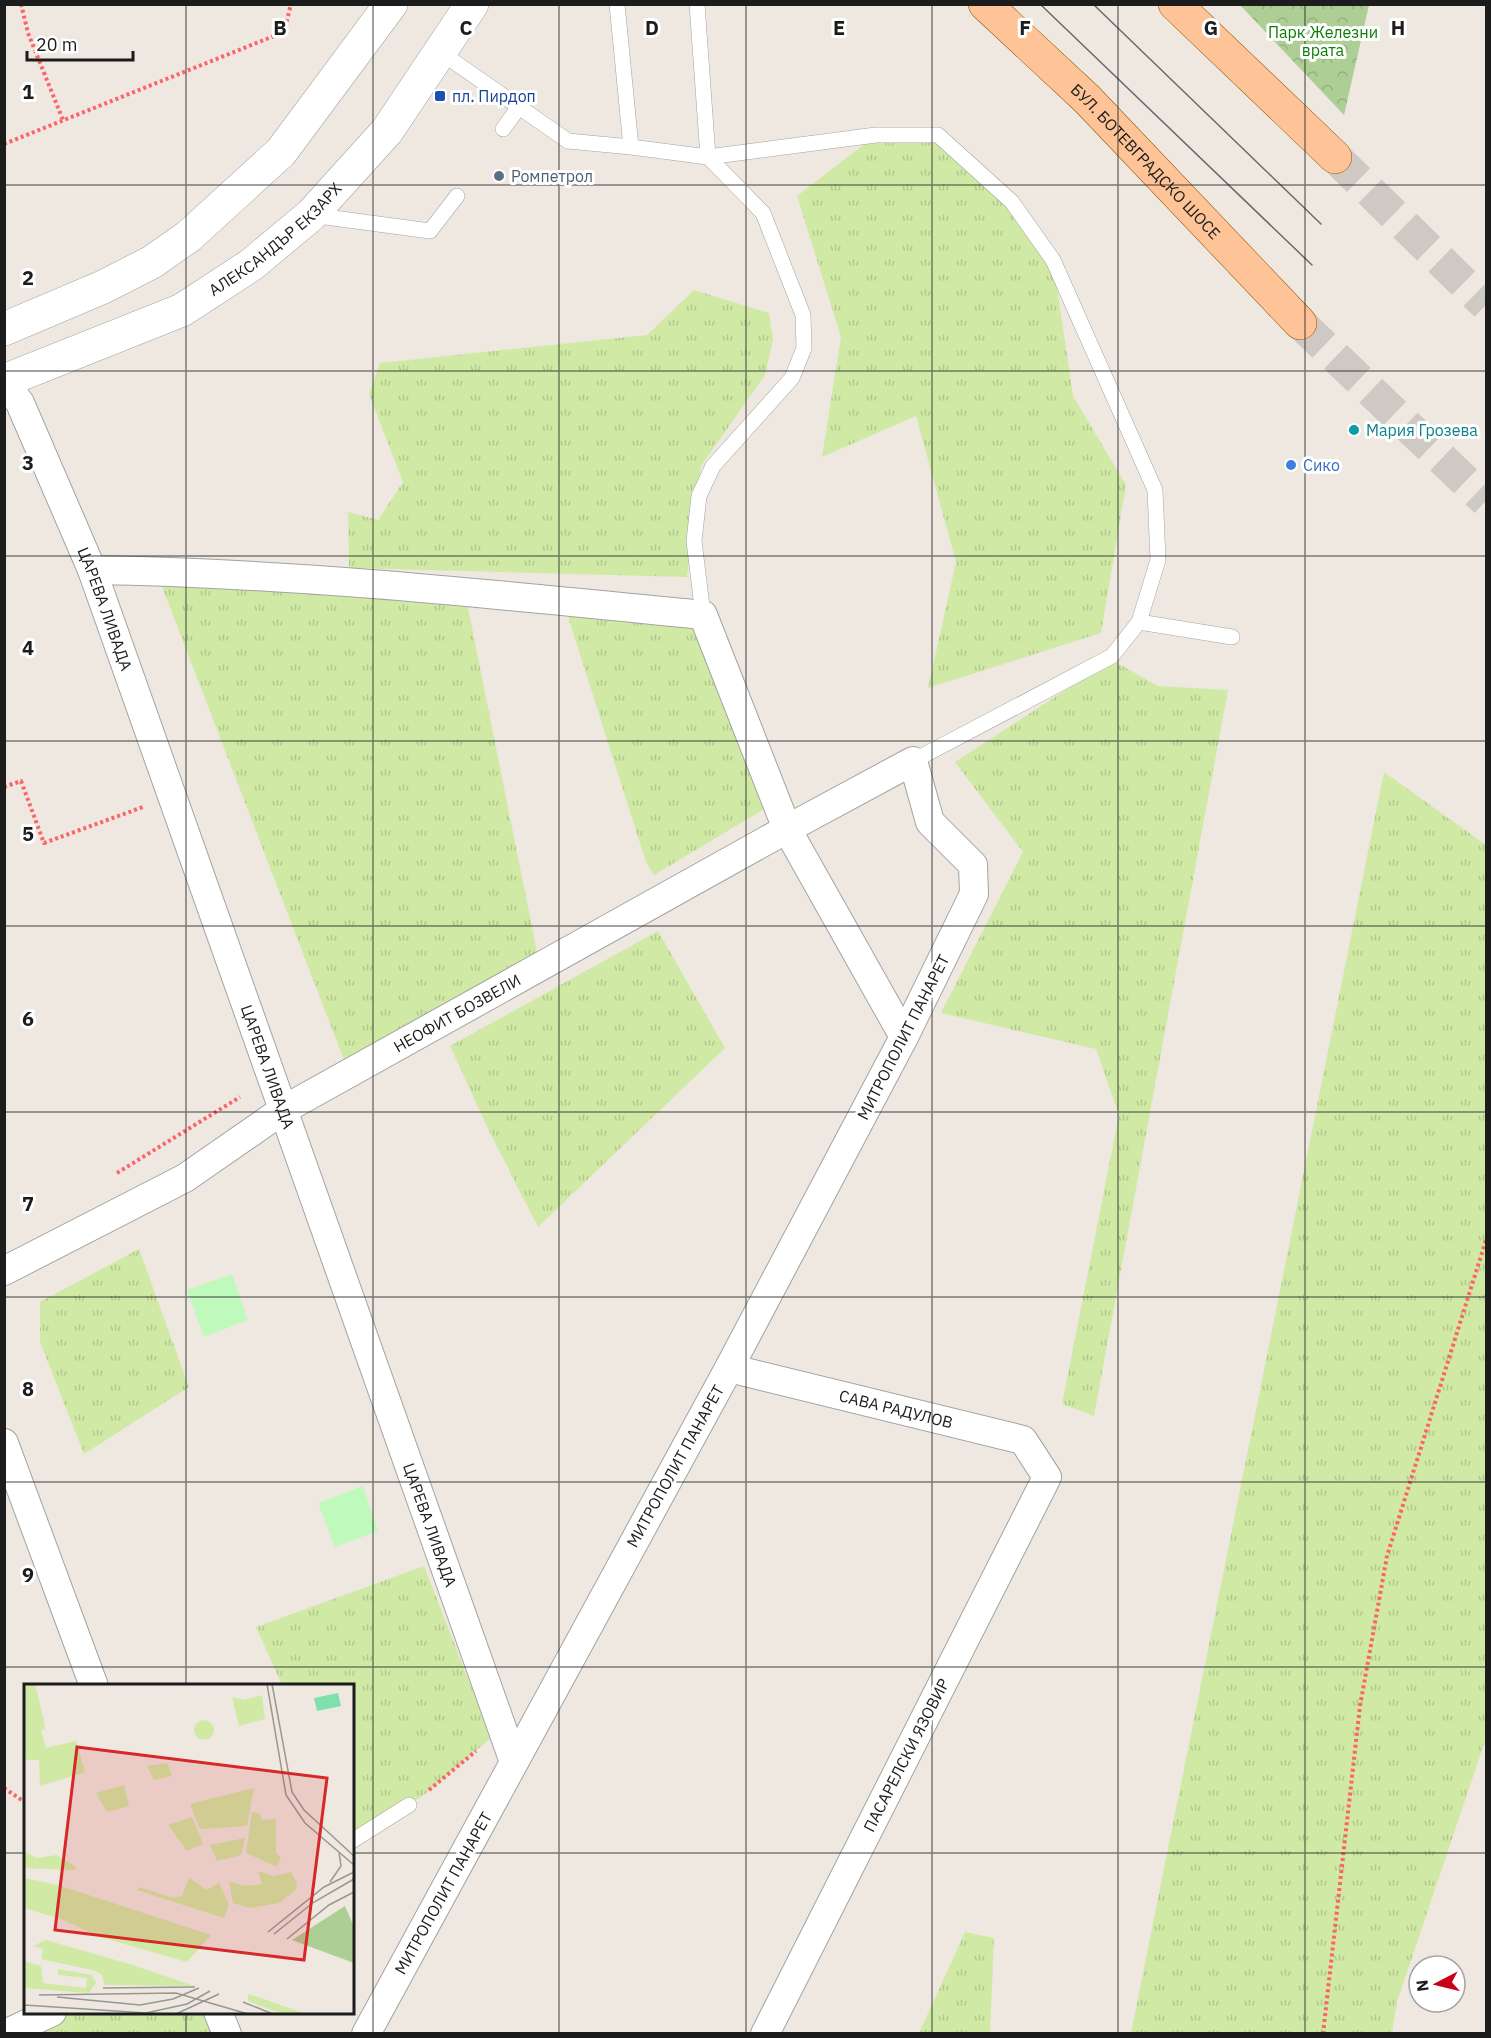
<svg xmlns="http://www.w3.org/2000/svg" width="1491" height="2038" font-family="'IBM Plex Sans',sans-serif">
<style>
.grass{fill:url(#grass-tufts)}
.forest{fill:url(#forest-crowns)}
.park{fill:#bffabc}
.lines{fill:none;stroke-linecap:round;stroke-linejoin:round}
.primary-tunnel{stroke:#cec9c3;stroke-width:33;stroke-dasharray:33 16;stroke-linecap:butt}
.service-casing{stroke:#a3a3a3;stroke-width:16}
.minor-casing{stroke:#a3a3a3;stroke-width:30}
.tertiary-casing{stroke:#a3a3a3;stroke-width:34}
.primary-casing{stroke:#945000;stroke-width:34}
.path{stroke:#fd6368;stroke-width:4;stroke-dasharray:3 3;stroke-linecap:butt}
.service{stroke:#fff;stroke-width:15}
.minor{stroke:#fff;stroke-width:28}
.tertiary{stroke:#fff;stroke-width:33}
.primary{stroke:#fec497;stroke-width:33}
.tram{stroke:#6a6a6a;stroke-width:1.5}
.grid{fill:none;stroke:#1c1c1c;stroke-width:1.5;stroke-opacity:0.55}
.transit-dot{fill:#1a4fb4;stroke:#fff;stroke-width:2}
.service-dot{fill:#5c6f8a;stroke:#fff;stroke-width:2}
.culture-dot{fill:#0f9aa8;stroke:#fff;stroke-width:2}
.shop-dot{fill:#3f7fe0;stroke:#fff;stroke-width:2}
.labels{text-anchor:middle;stroke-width:6;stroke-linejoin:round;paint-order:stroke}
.park-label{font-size:16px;fill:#0e7c09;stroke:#fff}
.transit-label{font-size:16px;fill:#164399;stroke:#fff;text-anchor:start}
.street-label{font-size:16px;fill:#1c1c1c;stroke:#fff}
.service-label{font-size:16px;fill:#4e5e75;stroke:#fff;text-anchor:start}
.culture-label{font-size:16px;fill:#0d838f;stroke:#fff;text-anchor:start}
.shop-label{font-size:16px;fill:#366cbe;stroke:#fff;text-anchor:start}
.inset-road{fill:none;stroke:#9a9692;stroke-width:1.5}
.view{fill:#d62828;fill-opacity:0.15;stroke:#d62828;stroke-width:3}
.inset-edge{fill:none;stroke:#1c1c1c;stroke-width:3}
.grid-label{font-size:20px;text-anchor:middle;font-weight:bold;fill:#1c1c1c;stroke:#fff;stroke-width:6;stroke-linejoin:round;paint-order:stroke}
</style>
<defs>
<pattern id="grass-tufts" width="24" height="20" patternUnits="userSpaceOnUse" patternTransform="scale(1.5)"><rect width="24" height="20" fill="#d0eaa5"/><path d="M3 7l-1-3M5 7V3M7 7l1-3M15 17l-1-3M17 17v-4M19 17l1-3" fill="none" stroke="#b2c88d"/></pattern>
<pattern id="forest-crowns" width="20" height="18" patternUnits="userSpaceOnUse" patternTransform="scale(1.5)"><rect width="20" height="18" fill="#adce95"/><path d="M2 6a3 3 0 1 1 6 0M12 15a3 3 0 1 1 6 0" fill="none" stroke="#94b080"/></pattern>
</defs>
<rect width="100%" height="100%" fill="#eee8e1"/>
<path class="grass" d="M876 135H938L1012 202 1053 260 1073 396 1126 485 1101 633 928 688 956 562 916 416 822 457 841 337 797 196Z
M694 290 769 313 773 340 765 375 701 466 687 577 349 568 348 512 378 520 403 482 369 394 380 363 647 335Z
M156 571 465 593 540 967 349 1073Z
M563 601 703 615 776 802 654 875 646 862Z
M1112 660 1158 686 1228 690 1094 1416 1062 1404 1119 1115 1096 1049 941 1013 1023 852 955 762Z
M1384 772 1486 845V1738L1397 2002 1392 2033H1131Z
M658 931 725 1048 538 1227 487 1127 450 1046Z
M139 1249 189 1387 84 1454 40 1342V1302Z
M424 1566 491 1738 425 1794 353 1841 352 1686 282 1685 256 1627Z
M965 1932 994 1938 990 2033H919Z
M52 2012 220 2013 229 2034H5Z"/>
<path class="forest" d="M1240 5H1369L1344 115Z"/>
<path class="park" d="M232 1274 248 1320 204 1337 187 1290Z
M363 1486 378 1531 335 1547 318 1503Z"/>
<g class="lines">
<path class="primary-tunnel" d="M1335 157 1486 305
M1300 323 1486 501"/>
<g class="service-casing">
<path id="service" d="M617 4 631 147 708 157 876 135H938L1012 202 1053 260 1155 490 1158 560 1139 622 1112 656 913 761
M697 4 708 157 763 213 803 315 804 348 792 378 713 466 699 496 694 541 703 615
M440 52 519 107 503 129
M519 107 568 141 631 147
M311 215 430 231 457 196
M1139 622 1232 637
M352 1841 409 1805"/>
</g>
<g class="minor-casing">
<g id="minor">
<path id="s1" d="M4 381 20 403 92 570 514 1762"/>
<path d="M92 570C296 573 500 595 703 615L787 829 904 1037"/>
<path id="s2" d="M4 1271 185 1178 283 1110 787 829 913 761 930 822 973 865 974 894 904 1037 729 1368 366 2034"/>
<path id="s3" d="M729 1368 1023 1440 1047 1477 765 2034"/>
<path d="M4 1443 94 1686"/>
<path d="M218 2012 227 2034"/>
<path d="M5 2034 52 2012"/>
</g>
</g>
<g class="tertiary-casing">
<g id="tertiary">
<path d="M4 329 103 287 152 262 189 236 281 152 391 4"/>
<path id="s4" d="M4 381 182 310 251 265 311 215 387 131 472 4"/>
</g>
</g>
<g class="primary-casing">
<g id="primary">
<path id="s5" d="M985 4 1087 99 1300 323"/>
<path d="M1175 4 1335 157"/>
</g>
</g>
<path class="path" d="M21 4 28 33 63 120
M4 144 284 32 291 4
M4 787 21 781 44 843 143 807
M117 1173 240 1097
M4 1788 26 1803
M429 1790 476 1751
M1323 2034 1360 1706 1387 1556 1486 1240"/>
<use href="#service" class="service"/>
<use href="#minor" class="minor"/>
<use href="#tertiary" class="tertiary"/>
<use href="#primary" class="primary"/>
<path class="tram" d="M1040 4 1312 265
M1093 4 1321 224"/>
</g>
<path class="grid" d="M186 4V1686M373 4V2034M559 4V2034M746 4V2034M932 4V2034M1118 4V2034M1305 4V2034M4 185H1486M4 371H1486M4 556H1486M4 741H1486M4 926H1486M4 1112H1486M4 1297H1486M4 1482H1486M4 1667H1486M4 1853H26M352 1853H1486M186 2012V2034"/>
<rect class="transit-dot" x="434" y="90" width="12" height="12" rx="3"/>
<circle class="service-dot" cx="499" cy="176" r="6"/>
<circle class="culture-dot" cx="1354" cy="430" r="6"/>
<circle class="shop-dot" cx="1291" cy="465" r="6"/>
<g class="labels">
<g class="park-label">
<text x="1323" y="38">Парк Железни<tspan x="1323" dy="18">врата</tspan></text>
</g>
<g class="transit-label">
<text x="452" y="102">пл. Пирдоп</text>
</g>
<g class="street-label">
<text dy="6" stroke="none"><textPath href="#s5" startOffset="225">БУЛ. БОТЕВГРАДСКО ШОСЕ</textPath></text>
<text dy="6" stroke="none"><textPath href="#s4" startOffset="309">АЛЕКСАНДЪР ЕКЗАРХ</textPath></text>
<text dy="6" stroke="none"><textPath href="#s1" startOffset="250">ЦАРЕВА ЛИВАДА</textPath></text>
<text dy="6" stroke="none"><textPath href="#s2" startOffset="522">НЕОФИТ БОЗВЕЛИ</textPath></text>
<text transform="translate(903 1037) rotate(-63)" y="6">МИТРОПОЛИТ ПАНАРЕТ</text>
<text dy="6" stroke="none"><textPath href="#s1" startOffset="736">ЦАРЕВА ЛИВАДА</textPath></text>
<text dy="6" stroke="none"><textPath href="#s3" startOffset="172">САВА РАДУЛОВ</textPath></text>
<text transform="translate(675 1466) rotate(-61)" y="6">МИТРОПОЛИТ ПАНАРЕТ</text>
<text dy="6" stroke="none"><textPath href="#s1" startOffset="1222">ЦАРЕВА ЛИВАДА</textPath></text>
<text transform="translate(906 1755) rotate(-63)" y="6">ПАСАРЕЛСКИ ЯЗОВИР</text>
<text transform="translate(443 1893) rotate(-61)" y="6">МИТРОПОЛИТ ПАНАРЕТ</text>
</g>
<g class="service-label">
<text x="511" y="182">Ромпетрол</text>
</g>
<g class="culture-label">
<text x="1366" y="436">Мария Грозева</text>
</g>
<g class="shop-label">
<text x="1303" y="471">Сико</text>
</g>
</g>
<g transform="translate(24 1684)">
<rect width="330" height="330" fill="#eee8e1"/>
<path d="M0 0H11L20 37 21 45 17 47 22 64 52 57 61 88 16 102 15 76H2L0 70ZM170 46a10 10 0 1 1 20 0a10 10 0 1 1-20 0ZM143 79 148 92 130 96 123 82ZM100 101 105 122 83 128 72 109ZM230 104 223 142 176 145 166 120ZM228 128 235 129 238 136 252 135V168L257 174 253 183 222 169ZM168 133 179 160 163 167 144 141ZM221 154 217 171 193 177 186 161ZM0 167 13 174 33 171 52 183 51 186 0 184ZM234 187 249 192 267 188 273 199 272 206 255 219 226 224 209 219 205 197 220 202 238 200ZM0 194 34 201 187 251 163 278 76 253 37 235 0 224ZM165 194 183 206 195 199 205 220 200 234 113 206 115 203 149 214 158 212ZM22 256 109 281 170 302 81 301 77 290 68 286 17 275 19 265 9 262ZM0 277 17 282 19 299 62 304 63 294 34 291V285L68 291 72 299 65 309 0 304ZM224 310 237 314 282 330H259L224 317Z" fill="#d0eaa5"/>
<path d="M321 222 330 243V279L268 256Z" fill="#adce95"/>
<path d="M238 11 241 35 215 42 208 13 220 16Z" fill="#d0eaa5"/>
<path d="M314 9 317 22 293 27 290 14Z" fill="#7de0ad"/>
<path class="inset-road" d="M243 0 262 111 281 139 330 181M248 0 268 108 280 126 330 172M306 198 317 182 315 168M244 248 300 203 330 188M250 250 290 218 330 195M263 255 305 221 330 208M79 304 171 303M15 311 152 309 224 330M33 313 116 321 149 315 175 304M219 318 249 330M0 321 122 329 163 320 186 307M152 330 195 310"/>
<path class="view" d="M53 63 303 94 280 276 31 246Z"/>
<rect width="330" height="330" class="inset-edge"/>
</g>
<g class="grid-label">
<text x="280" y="35">B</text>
<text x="466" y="35">C</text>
<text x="652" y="35">D</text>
<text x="839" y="35">E</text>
<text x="1025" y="35">F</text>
<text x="1211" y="35">G</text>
<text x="1398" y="35">H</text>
<text x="28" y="99">1</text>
<text x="28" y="285">2</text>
<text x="28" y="470">3</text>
<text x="28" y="655">4</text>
<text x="28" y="841">5</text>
<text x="28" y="1026">6</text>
<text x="28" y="1211">7</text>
<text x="28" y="1396">8</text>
<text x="28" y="1582">9</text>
</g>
<rect width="1491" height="2038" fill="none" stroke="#1c1c1c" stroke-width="12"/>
<g transform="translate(1437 1984) rotate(263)"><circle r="28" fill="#ffffff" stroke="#a4a4a4" stroke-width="1.5"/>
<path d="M0-4.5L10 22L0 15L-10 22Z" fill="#c8001a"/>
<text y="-9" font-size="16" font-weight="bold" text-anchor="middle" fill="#1c1c1c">N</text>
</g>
<path d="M27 51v9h106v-9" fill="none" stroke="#1c1c1c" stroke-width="3"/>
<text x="36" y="51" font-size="18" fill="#1c1c1c" stroke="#ffffff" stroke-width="4.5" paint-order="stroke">20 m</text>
</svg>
